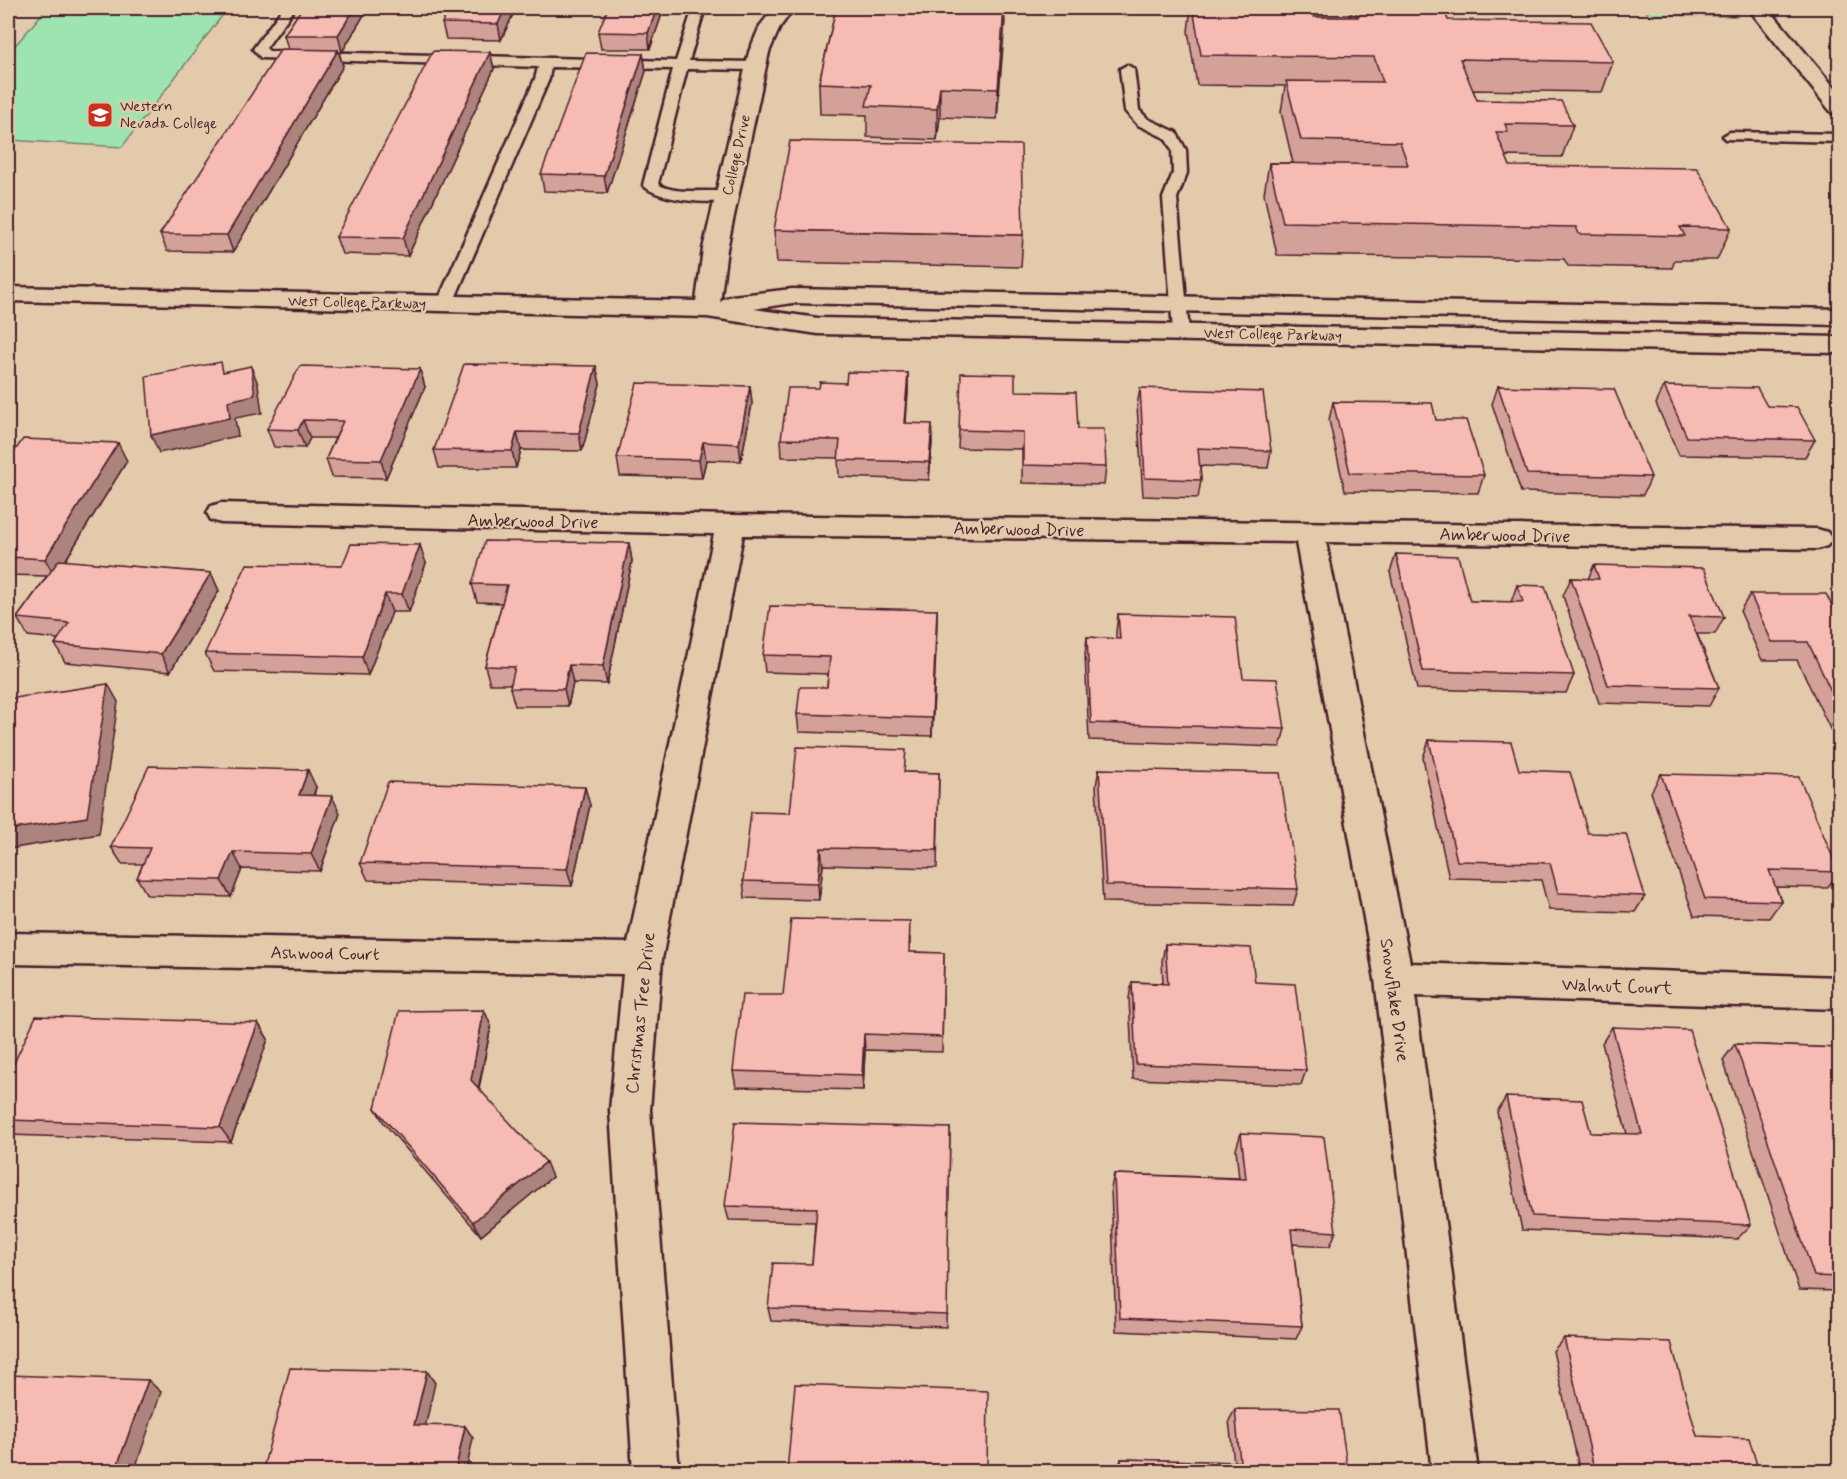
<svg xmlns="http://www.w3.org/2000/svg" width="1847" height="1479" font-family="Mynerve,sans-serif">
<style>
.green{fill:#9ee4b1;stroke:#74826e;stroke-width:1.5}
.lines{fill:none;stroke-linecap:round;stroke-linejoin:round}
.service-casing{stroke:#4a1f2b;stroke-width:5}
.minor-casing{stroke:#4a1f2b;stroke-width:5}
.tertiary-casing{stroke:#4a1f2b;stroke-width:5}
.service{fill:#e3caab;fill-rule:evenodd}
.minor{fill:#e3caab;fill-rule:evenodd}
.tertiary{fill:#e3caab;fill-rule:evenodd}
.wall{fill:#d4a199;stroke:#4a1f2b;stroke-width:1.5}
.shaded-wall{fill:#ac837d;stroke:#4a1f2b;stroke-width:1.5}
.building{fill:#f6bbb2;stroke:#4a1f2b;stroke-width:1.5}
.labels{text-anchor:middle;stroke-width:4.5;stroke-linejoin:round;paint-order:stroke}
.far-poi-label{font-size:15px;fill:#4a1f2b;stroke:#e3caab;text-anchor:start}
.far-street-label{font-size:15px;fill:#4a1f2b;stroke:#e3caab}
.street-label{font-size:18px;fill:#4a1f2b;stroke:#e3caab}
</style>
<rect width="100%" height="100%" fill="#e3caab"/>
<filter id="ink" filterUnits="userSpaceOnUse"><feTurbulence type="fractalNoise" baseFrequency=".0167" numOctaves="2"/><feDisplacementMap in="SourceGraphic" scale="12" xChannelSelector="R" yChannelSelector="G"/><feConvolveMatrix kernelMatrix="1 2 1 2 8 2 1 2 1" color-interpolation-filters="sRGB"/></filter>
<g filter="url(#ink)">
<path class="green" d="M47 8H228L122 147 8 140V54Z
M1644 8H1731L1737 16 1649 15Z"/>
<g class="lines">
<g class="service-casing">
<path id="service" d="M283 8H295L266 48 269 51 676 61 693 8H705L689 61 756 62 763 66 756 70 687 69 658 184C679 198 723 185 734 196 722 208 655 200 643 185L673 69 551 67 549 79 453 303 451 306H439L437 303 535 79 538 67 261 58 253 49Z
M1127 65 1134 69 1139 110 1148 119 1176 132 1186 150 1187 173 1177 198 1189 332 1181 337 1173 332 1163 198 1173 173 1172 150 1165 138 1138 125 1125 111 1120 69Z
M1730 132 1840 134V142L1725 139 1723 136Z"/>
</g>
<g class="minor-casing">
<path id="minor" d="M774 8H794L780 27 769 52 727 249 720 303 723 299 732 296 792 289 1840 309V325L792 303 754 309 818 318 1840 337V353L818 334 707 317 8 301V287L696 301 703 249 749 52 760 26Z
M221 503 730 515 1817 529 1827 532 1832 539 1827 546 1817 549 1326 542 1410 963 1840 977V1009L1415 996 1478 1472H1432L1375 979 1296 542 743 535 662 959 650 1110 679 1472H633L610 1110 623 974 8 964V933L628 943 714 534 221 523 211 520 207 513 211 506Z"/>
</g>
<g class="tertiary-casing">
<path id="tertiary" d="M1748 8H1768L1840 94V114L1832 113Z"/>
</g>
<use href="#service" class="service"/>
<use href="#minor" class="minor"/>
<use href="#tertiary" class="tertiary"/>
</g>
<path class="wall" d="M302 8H368L342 52H339L343 66 233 252 167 251 160 234 288 49 284 35Z
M516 8 501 40 446 39 442 23Z
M664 8 650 49H601L598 32Z
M836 8H1005L997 119 940 117 937 140 867 137V115L820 114 819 83Z
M1191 8H1311L1314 17H1350L1352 8H1443L1448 20 1613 62 1602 92 1473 90 1477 100 1573 125 1562 157 1505 156 1510 166 1731 228 1717 260H1675L1672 268 1568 266 1564 259 1277 255 1264 194 1269 163H1293L1281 112 1285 86 1197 85 1188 31Z
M490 52 494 69 408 256 342 254 336 237Z
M643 54 646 71 607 193 544 191 541 174Z
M774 230 1023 235 1021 267 777 262Z
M596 366 600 384 582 451 521 450 516 468H439L434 450Z
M420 369 425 387 386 478 332 477 326 459 335 438H310L305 448 274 447 267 429Z
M908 373V391L906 423 932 442 929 480 839 477 838 458 782 457 781 439 846 383Z
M750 386 752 404 741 461 706 460 702 478 620 476 617 458Z
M1498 386 1651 477 1643 495 1521 492 1492 404Z
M1664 386 1767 406 1815 440 1805 457 1679 455 1656 404Z
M1140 388 1271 451 1268 468 1200 466 1201 480 1198 498 1143 496 1137 406Z
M1015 391 1078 429 1106 467 1104 485 1022 483V449L958 448 959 430Z
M1333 402 1436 420 1484 475 1478 493 1345 491 1329 420Z
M8 458 127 461 65 561 211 573 219 591 170 672 65 662 55 644 58 639 28 636 17 618 47 576 8 575Z
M629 543 632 561 607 684 573 683 568 706H515L510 688 511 684H490L485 666 502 603 477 602 472 584Z
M1396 554 1470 601 1511 602 1517 585 1574 675 1566 693 1417 689 1390 572Z
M426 563 409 612H392L368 675 214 671 205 653 342 566Z
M1594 565 1724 617 1715 634H1697L1719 688 1709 706 1599 703 1563 596 1571 578 1588 579Z
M1750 594 1839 619V733H1832L1797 660H1762L1740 611Z
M937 610 932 736 799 732 797 714 827 687 828 674 765 672 763 655Z
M1118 614 1243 678 1285 729 1280 747 1089 740 1085 655 1087 637 1116 639V632Z
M1429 740 1519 770 1588 833 1645 896 1635 912 1549 910 1541 880 1449 878 1423 758Z
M1099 769 1298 889 1293 906 1103 902 1096 786Z
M906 772 939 773 937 868 823 865 819 900 745 898 743 881 790 813Z
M1661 774 1839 872 1827 888 1776 887 1781 901 1769 918 1694 916 1651 792Z
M316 787 314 796 340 813 320 871 242 869 231 897 147 895 137 878 143 864H122L111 847Z
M590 805 572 886 368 880 360 863Z
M910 938V952L944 953 942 1052 865 1050 863 1090 736 1087 733 1071 783 995Z
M1165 944 1255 982 1306 1070 1301 1085 1133 1079 1129 998 1132 982 1163 983 1162 961Z
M484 1010 491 1026 479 1089 552 1177 481 1236 384 1123 375 1108Z
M258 1023 268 1039 231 1142 8 1135V1076Z
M1612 1027 1751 1225 1737 1239 1522 1230 1497 1112 1506 1097 1591 1133 1627 1134 1602 1043Z
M1735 1044 1839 1048V1291L1799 1290 1723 1060Z
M950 1128 946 1327 771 1321 768 1308 812 1264 815 1222 729 1220 725 1206Z
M1241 1133 1336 1232 1330 1246 1293 1244 1302 1326 1296 1339 1116 1331 1111 1188 1114 1174 1239 1178 1236 1149Z
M1564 1338 1697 1436 1759 1472H1580L1553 1351Z
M1235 1409 1348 1472H1118L1121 1459 1234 1462 1229 1421Z"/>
<path class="shaded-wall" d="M355 8H368L342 52 338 35Z
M505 8H516L501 40 498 24Z
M657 8H664L650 49 648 33Z
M1004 8 1005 22 997 119 998 89Z
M338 50 343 66 233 252 227 235Z
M490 52 494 69 408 256 403 238Z
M643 54 646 71 607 193 604 176Z
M940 87V117L937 140V109Z
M251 366 258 384 262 413 235 418 238 436 159 453 151 435 228 401Z
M596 366 600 384 582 451 579 433Z
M420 369 425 387 386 478 381 460Z
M908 373V391L904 441V423Z
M750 386 752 404 741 461 739 444Z
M303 420 310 438 305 448 298 430Z
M932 424V442L929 480V462Z
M517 432 521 450 516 468 512 451Z
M703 442 706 460 702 478 699 460Z
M118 443 127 461 55 577 45 559Z
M629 543 632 561 607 684 603 666Z
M420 545 426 563 409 612 402 594Z
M211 573 219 591 170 672 161 654Z
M385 594 392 612 368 675 362 657Z
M937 610V627L932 736V718Z
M569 665 573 683 568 706 564 689Z
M108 684 118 702 99 834 8 849V830Z
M308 770 316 787 308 812 299 795Z
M585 787 590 805 572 886 567 869Z
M332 796 340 813 320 871 311 854Z
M821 848 823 865 819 900 818 883Z
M233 852 242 869 231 897 221 880Z
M484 1010 491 1026 477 1095 471 1080Z
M258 1023 268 1039 231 1142 220 1127Z
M864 1034 865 1050 863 1090 862 1075Z
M546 1162 552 1177 481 1236 473 1222Z
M427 1371 435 1383 423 1437 414 1425Z
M148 1380 161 1392 134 1472H115Z
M465 1426 473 1438 466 1472H455Z"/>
<path class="building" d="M302 8H355L338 35H284Z
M450 8H505L498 24 442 23Z
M608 8H657L648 33 598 32Z
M836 8H1004L998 89 940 87 937 109 866 106 871 85 819 83Z
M1193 8H1311L1314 17H1358L1355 8H1443L1448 20 1591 22 1613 62 1460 59 1477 100 1561 101 1573 125 1505 124 1508 132H1496L1510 166 1697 168 1731 228 1680 227 1685 236 1579 234 1576 227 1283 222 1269 163 1408 165 1400 142 1301 140 1286 81 1383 82 1374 57 1201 55Z
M281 49 338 50 227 235 160 234Z
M433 51 490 52 403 238 336 237Z
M586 53 643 54 604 176 541 174Z
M790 141 1021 145 1023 235 774 230Z
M221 362 223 372 251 366 255 395 228 401 230 418 151 435 146 376Z
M464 364 596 366 579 433 517 432 512 451 434 450Z
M300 366 420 369 381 460 326 459 343 421 303 420 298 430 267 429Z
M847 372 908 373 904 423 932 424 929 462 838 460 840 440 781 439 788 388H819L820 382 846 383Z
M961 373 1015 374V391L1076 392 1078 429H1104L1106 467 1023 465V432L959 430Z
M637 383 750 386 739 444 703 442 699 460 617 458Z
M1498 386 1614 389 1651 477 1527 474Z
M1664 386 1757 388 1767 406 1797 407 1815 440 1687 437Z
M1140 388 1263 392 1271 451 1198 448 1201 480 1145 478Z
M1333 402 1432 403 1436 420H1466L1484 475 1350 473Z
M23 439 118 443 45 559 8 557V458H10Z
M485 541 629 543 603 666 569 665 564 689 510 688 515 667 485 666 507 585 472 584Z
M351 544 420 545 402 594H385L362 657 205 653 247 564 342 566Z
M1396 554 1458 556 1470 601 1523 602 1517 585 1545 586 1574 675 1423 671Z
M59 560 211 573 161 654 55 644 69 623 17 618Z
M1594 565 1704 568 1724 617 1689 616 1719 688 1608 685 1571 578 1599 579Z
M1750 594H1826L1839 619V708L1808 642H1772Z
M770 606 937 610 932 718 797 714 800 687H827L830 657 763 655Z
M1118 614 1235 617 1243 678 1277 679 1285 729 1091 723 1087 637 1120 639Z
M108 684 87 817 8 830V699Z
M1429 740 1511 742 1519 770 1570 772 1588 833 1626 834 1645 896 1558 893 1550 863 1457 861Z
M797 747 906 750 904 772 939 773 937 850 821 848 818 883 743 881 751 812 790 813Z
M149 766 308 770 299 795 332 796 311 854 233 852 221 880 137 878 150 848 111 847Z
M1099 769 1280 773 1298 889 1106 885Z
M1661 774 1799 777 1839 872 1769 870 1781 901 1705 899Z
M388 782 585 787 567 869 360 863Z
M791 919 910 921 909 952 944 953 942 1037 864 1034 862 1075 733 1071 742 995H783Z
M1165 944 1251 948 1255 982 1295 984 1306 1070 1136 1064 1132 982 1168 984Z
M484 1010 471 1080 546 1162 473 1222 375 1108 399 1011Z
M36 1016 258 1023 220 1127 8 1120V1076Z
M1612 1027 1689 1030 1751 1225 1532 1216 1506 1097 1582 1100 1591 1133 1642 1134Z
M1735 1044 1839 1048V1277L1814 1276Z
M735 1122 950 1128 947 1314 768 1308 773 1263 812 1264 817 1208 725 1206Z
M1241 1133 1324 1137 1336 1232 1291 1229 1302 1326 1120 1318 1114 1174 1246 1179Z
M1564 1338 1671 1342 1697 1436 1749 1438 1759 1472H1595Z
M290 1368 427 1371 414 1425 465 1426 455 1472H262Z
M8 1375 148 1380 115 1472H8Z
M795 1384 988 1391 987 1472H787Z
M1235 1409 1339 1410 1348 1472H1122L1121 1459 1240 1462Z"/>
</g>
<defs>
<g id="university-square" transform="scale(1.35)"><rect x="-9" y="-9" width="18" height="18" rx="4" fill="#c8321e" stroke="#e3caab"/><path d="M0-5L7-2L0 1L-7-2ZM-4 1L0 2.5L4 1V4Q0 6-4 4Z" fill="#fff"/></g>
</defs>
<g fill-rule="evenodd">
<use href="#university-square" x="100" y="115"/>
</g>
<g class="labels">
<g class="far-poi-label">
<text x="120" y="111">Western<tspan x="120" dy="17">Nevada College</tspan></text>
</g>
<g class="far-street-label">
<text transform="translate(736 155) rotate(-77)" y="5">College Drive</text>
<text transform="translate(357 302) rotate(1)" y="5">West College Parkway</text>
<text transform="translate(1273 334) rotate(1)" y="5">West College Parkway</text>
</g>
<g class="street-label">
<text transform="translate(533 521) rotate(1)" y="6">Amberwood Drive</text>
<text transform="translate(1019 529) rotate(1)" y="6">Amberwood Drive</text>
<text transform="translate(1505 535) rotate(1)" y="6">Amberwood Drive</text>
<text transform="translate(325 953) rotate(1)" y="6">Ashwood Court</text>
<text transform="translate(1617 986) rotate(2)" y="6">Walnut Court</text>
<text transform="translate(1395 1000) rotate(82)" y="6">Snowflake Drive</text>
<text transform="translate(640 1013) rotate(-84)" y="6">Christmas Tree Drive</text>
</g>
</g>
<rect width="1847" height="1479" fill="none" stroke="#e3caab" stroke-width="30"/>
<rect x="15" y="15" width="1817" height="1449" fill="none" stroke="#4a1f2b" stroke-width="2" filter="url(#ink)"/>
</svg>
